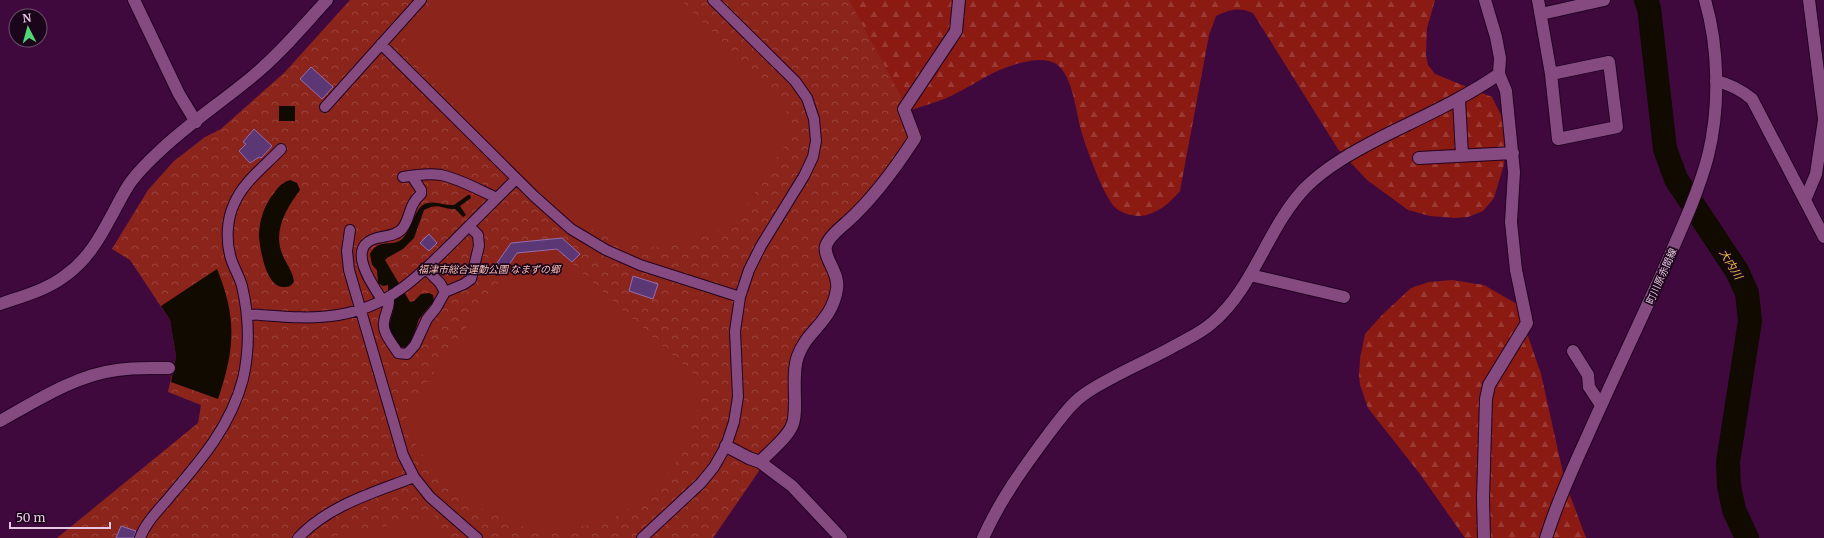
<svg xmlns="http://www.w3.org/2000/svg" width="1824" height="538" font-family="Merriweather,'Noto Sans JP',serif">
<style>
.forest{fill:url(#forest-firs)}
.park{fill:url(#park-crowns)}
.garden{fill:#8b251c}
.water{fill:#100a00}
.lines{fill:none;stroke-linecap:round;stroke-linejoin:round}
.river{stroke:#100a00;stroke-width:24}
.building{fill:#5b3775;stroke:#936eb1}
.pedestrian-casing{stroke:#210020;stroke-width:12}
.minor-casing{stroke:#210020;stroke-width:14}
.tertiary-casing{stroke:#210020;stroke-width:14}
.secondary-casing{stroke:#210020;stroke-width:14}
.pedestrian{stroke:#854b81;stroke-width:10}
.minor{stroke:#854b81;stroke-width:12}
.tertiary{stroke:#854b81;stroke-width:12}
.secondary{stroke:#854b81;stroke-width:12}
.labels{text-anchor:middle;stroke-width:3.5;stroke-linejoin:round;paint-order:stroke}
.park-label{font-size:10px;font-style:italic;fill:#fcbfb5;stroke:#1b051a}
.street-label{font-size:10px;fill:#e8c7e4;stroke:#1b051a}
.water-label{font-size:11px;font-style:italic;fill:#e6bb40;stroke:#1b051a}
</style>
<defs>
<pattern id="forest-firs" width="22" height="20" patternUnits="userSpaceOnUse"><rect width="22" height="20" fill="#8b1a12"/><path d="M5 1l3.5 6h-7zM16 11l3.5 6h-7z" fill="#9b3a34"/></pattern>
<pattern id="park-crowns" width="20" height="18" patternUnits="userSpaceOnUse"><rect width="20" height="18" fill="#8b251c"/><path d="M2 6a3 3 0 1 1 6 0M12 15a3 3 0 1 1 6 0" fill="none" stroke="#9b433d"/></pattern>
</defs>
<rect width="100%" height="100%" fill="#40093e"/>
<path class="forest" d="M830 0H1435L1427 28 1426 55 1428 65 1435 74 1492 97 1501 115 1506 134 1504 164 1494 198 1483 211 1468 217 1455 218 1430 216 1408 210 1367 180 1338 149 1253 13C1239 7 1230 9 1216 16L1209 35 1180 191C1170 203 1156 215 1140 216 1133 216 1124 214 1117 209 1105 201 1085 145 1081 130 1076 112 1072 68 1052 62 1044 59 1037 60 1029 61 997 67 979 82 951 96 938 102 922 106 908 111Z
M1452 280 1484 285 1517 304 1541 374 1565 482 1586 538H1465L1420 474 1368 408 1360 385 1359 375 1360 359 1365 334 1382 315 1411 288 1429 282Z"/>
<path class="park" d="M350 0H849L903 100 911 111 922 136 907 161 831 246V252L841 274 843 286 840 302 829 323 809 344 800 360V423L793 436 761 468 713 538H57L198 423 201 405 168 392 176 356 170 320 130 260 112 249 148 190 174 161 205 137 221 129 285 72Z"/>
<path class="garden" d="M441 0H681L774 93 785 107 791 124 786 144 740 215 715 232 688 243 656 247 619 243 579 223 548 201 409 57 404 41 410 33Z
M557 250 702 382 698 409 684 452 661 482 641 501 612 519 590 525 555 530 530 529 484 510 465 500 438 476 417 447 405 413 518 255Z
M435 516 439 538H325Z"/>
<path class="water" d="M279 106H295V121H279Z
M290 180 297 183 300 190C286 209 272 232 283 256 287 265 293 272 294 282 291 286 289 287 284 287 266 288 260 249 259 236 259 221 264 205 274 193 278 187 283 182 290 180Z
M468 195H470L471 198 460 206 466 215 463 217 455 209C441 209 439 202 424 210L414 238 403 249 387 258 385 260 410 302 414 301 421 294 429 293 433 295 434 301 419 319 412 340 406 348 400 347 389 331V326L394 307 388 292V285L383 286 378 283 377 270 372 265 370 254C379 237 392 248 402 239 411 231 415 209 423 205 433 199 443 206 454 205Z
M217 269C237 318 235 349 218 399L171 382 176 356 170 320 161 306Z"/>
<g class="lines">
<path class="river" d="M1646 0 1649 8 1665 149 1676 179 1737 271 1747 293 1750 321 1728 462 1729 486 1734 510 1747 538"/>
</g>
<path class="building" d="M311 67 333 87 322 99 300 79Z
M254 129 272 146 261 158 259 157 250 163 239 151 246 144 243 142Z
M429 234 437 243 429 251 420 243Z
M562 238 580 254 572 262 557 249 517 253 506 269 497 263 511 243Z
M633 276 658 284 653 299 629 291Z
M121 526 136 531 134 538H116Z"/>
<g class="lines">
<g class="pedestrian-casing">
<path id="pedestrian" d="M381 44 535 197 571 229 606 250 640 265 740 297
M325 107 421 0
M403 177C415 175 429 173 441 175 460 179 479 190 497 198
M350 230 347 251 349 270 403 455 414 477 430 497 477 538
M426 269 440 283 445 292
M389 298C390 308 385 313 384 322 382 333 393 344 398 353L407 354 415 345 427 319 436 308 445 292 464 284 471 279 479 246 478 235 469 226
M383 301C373 286 344 246 377 238 385 236 396 236 402 229 411 218 408 205 421 194V190L412 176
M247 314C277 316 308 320 338 315 390 307 420 275 456 239 476 219 496 199 516 179
M140 538C146 521 161 508 172 494 202 459 231 425 243 379 250 348 249 316 242 286 239 275 232 265 230 255 226 239 227 219 234 204 243 182 265 166 281 149
M298 538C329 505 373 493 414 477
M642 538 701 483 714 467 726 446 734 422 738 397 735 331 740 297 749 270 761 246 804 176 813 157 816 141 814 119 807 98 795 81 713 0"/>
</g>
<g class="minor-casing">
<path id="minor" d="M134 0 179 94 196 122
M1538 0 1551 74 1558 139 1617 127 1609 62 1551 74
M1809 0 1824 119
M1541 14 1604 0
M1459 99 1462 155
M1419 158 1513 153
M1805 200 1816 174 1824 120
M1250 275 1344 297
M1573 351 1588 375 1589 387 1601 405
M0 421C36 401 76 375 117 370 134 367 152 368 169 368
M726 446 749 458 760 462 792 486 841 538
M760 462C769 452 785 440 791 428 800 414 790 377 798 356 807 330 832 322 837 289 840 273 823 258 826 246 828 239 840 228 846 223 873 199 895 169 915 138L904 109 956 31 959 0
M983 538C1001 498 1024 467 1050 432 1061 418 1071 403 1086 393 1115 374 1148 361 1178 344 1189 338 1202 332 1212 323 1254 288 1267 228 1305 188 1327 166 1355 151 1382 137 1422 117 1463 99 1499 74
M1484 538 1483 498 1486 399 1489 385 1527 323 1516 270 1511 222 1514 172 1506 91 1499 74 1500 58 1496 37 1485 0"/>
</g>
<g class="tertiary-casing">
<path id="tertiary" d="M1716 81C1730 84 1741 90 1752 99L1824 237
M0 304C23 296 47 290 66 275 97 253 109 217 128 186 137 172 151 159 163 148 191 122 223 101 253 76 280 54 303 26 327 0"/>
</g>
<g class="secondary-casing">
<path id="secondary" d="M1546 538C1557 503 1572 470 1587 437 1614 376 1643 316 1670 255 1684 223 1699 190 1708 156 1720 108 1719 47 1705 0"/>
</g>
<use href="#pedestrian" class="pedestrian"/>
<use href="#minor" class="minor"/>
<use href="#tertiary" class="tertiary"/>
<use href="#secondary" class="secondary"/>
</g>
<g class="labels">
<g class="park-label">
<text x="489" y="273">福津市総合運動公園 なまずの郷</text>
</g>
<g class="street-label">
<text transform="translate(1661 276) rotate(-66)" y="4">町川原赤間線</text>
</g>
<g class="water-label">
<text transform="translate(1731 264) rotate(59)" y="4">大内川</text>
</g>
</g>
<g transform="translate(28 28) rotate(354)"><circle r="19" fill="#1b051a" stroke="#6d536b"/>
<path d="M0-3L7 15L0 10L-7 15Z" fill="#50d674"/>
<text y="-6" font-size="11" font-weight="bold" text-anchor="middle" fill="#e8c7e4">N</text>
</g>
<path d="M10 522v6h100v-6" fill="none" stroke="#e8c7e4" stroke-width="2"/>
<text x="16" y="522" font-size="12" fill="#e8c7e4" stroke="#1b051a" stroke-width="3" paint-order="stroke">50 m</text>
</svg>
